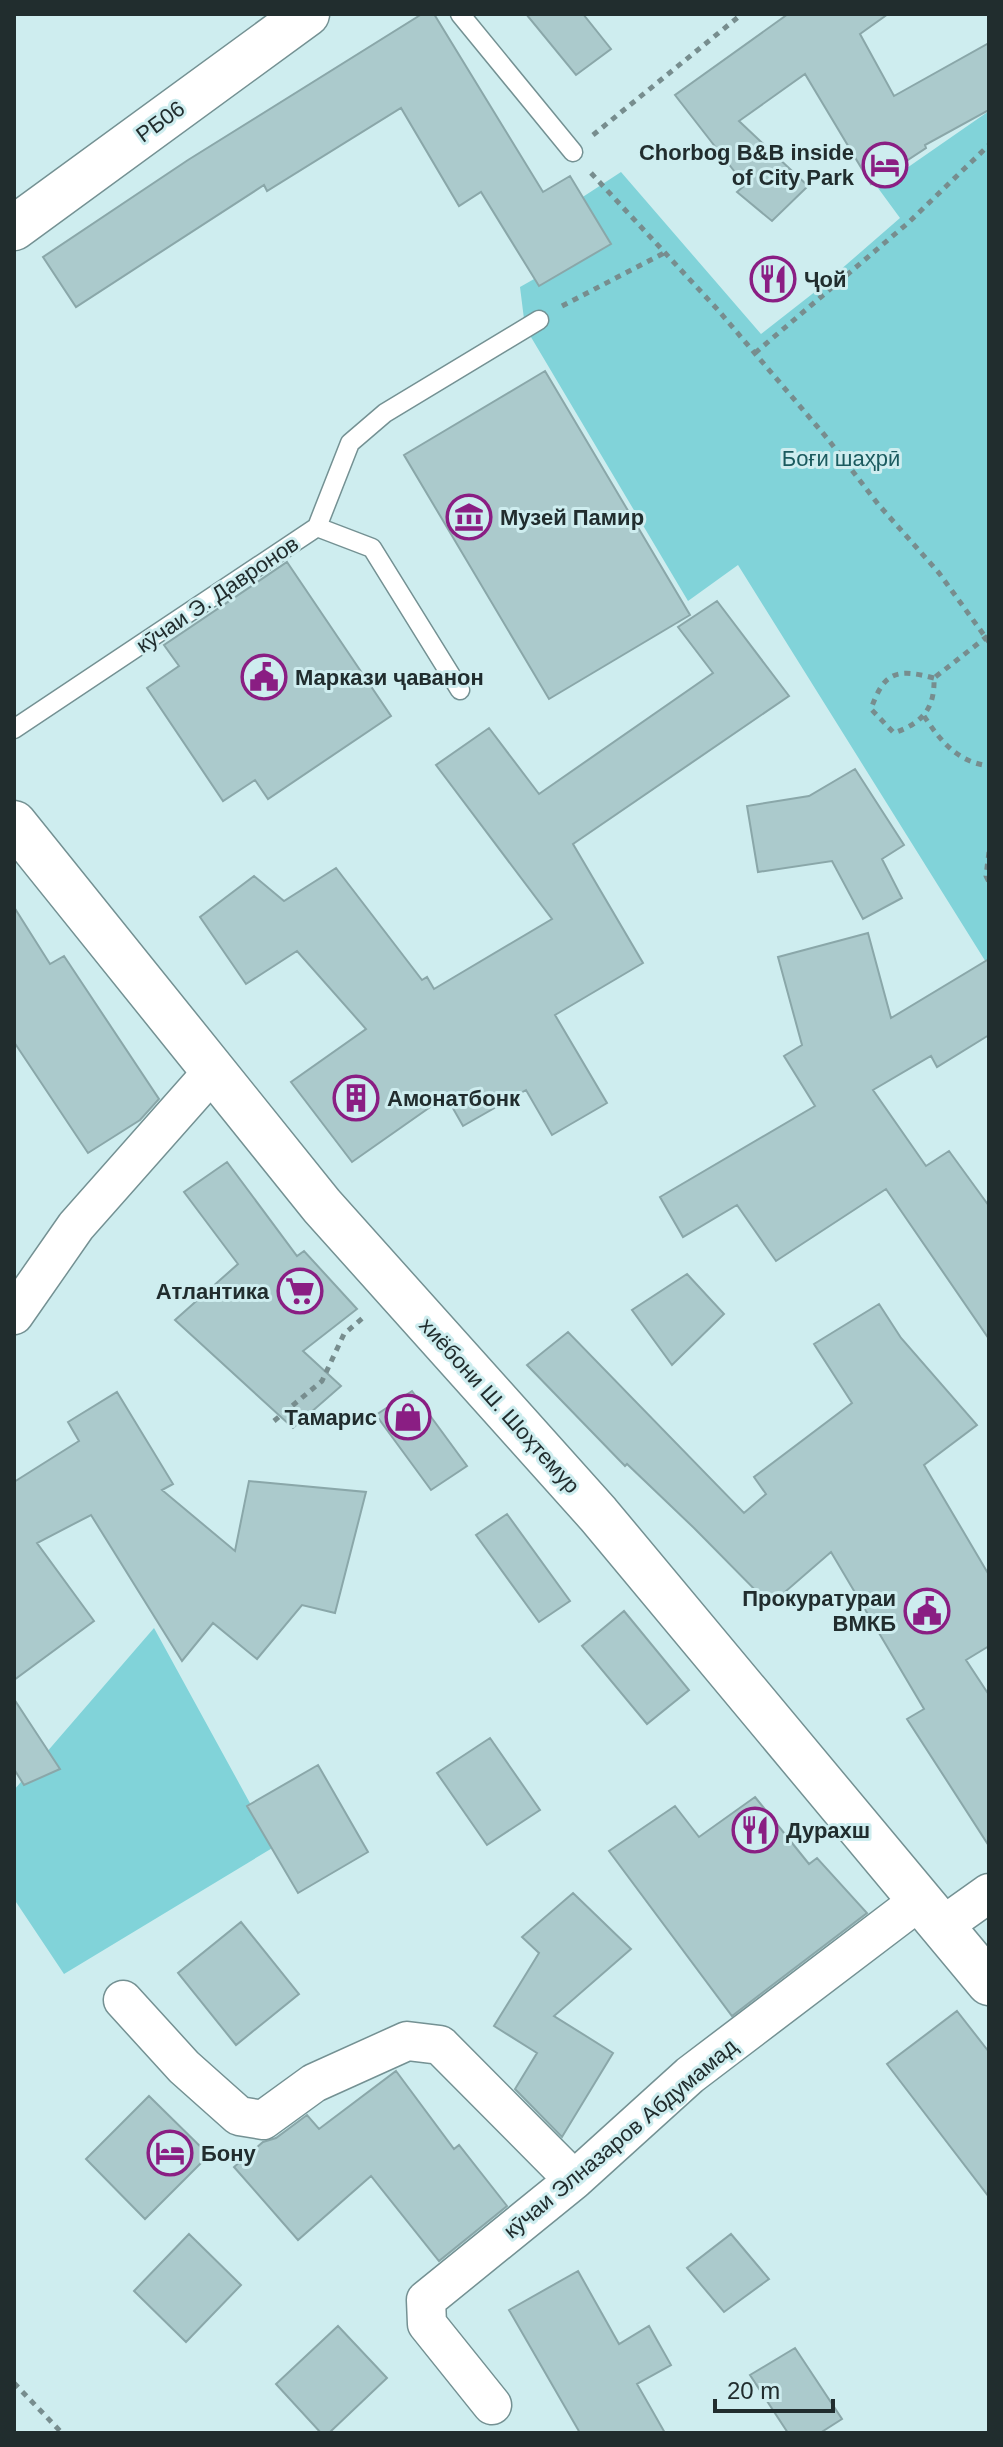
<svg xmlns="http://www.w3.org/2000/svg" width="1003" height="2447" font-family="Helvetica,sans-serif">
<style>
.green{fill:#81d3d9}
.building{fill:#abcacc;stroke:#8aa7a9;stroke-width:2}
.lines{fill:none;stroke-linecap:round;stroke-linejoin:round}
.service-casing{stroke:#749193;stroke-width:21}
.minor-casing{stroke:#749193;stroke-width:41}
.secondary-casing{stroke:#749193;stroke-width:47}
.primary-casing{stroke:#749193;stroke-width:47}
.path{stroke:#778d8e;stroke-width:5;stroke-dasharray:6 6;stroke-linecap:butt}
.service{stroke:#fff;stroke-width:18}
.minor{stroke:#fff;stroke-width:38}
.secondary{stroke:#fff;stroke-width:44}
.primary{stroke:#fff;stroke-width:44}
.labels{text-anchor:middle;stroke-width:6;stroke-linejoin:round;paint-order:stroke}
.street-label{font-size:22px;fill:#212d2e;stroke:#ceedef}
.poi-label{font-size:22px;font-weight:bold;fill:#212d2e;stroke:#ceedef;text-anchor:start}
.park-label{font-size:22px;fill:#1b5b5f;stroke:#ceedef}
</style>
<rect width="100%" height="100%" fill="#ceedef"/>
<path class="green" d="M989 111V967L738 565 688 601 525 327 520 287 596 244 572 204 621 172 761 334 816 291 900 218 878 188Z
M154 1628 274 1847 64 1974 14 1899V1790Z"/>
<path class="building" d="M422 14H434L543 192 570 176 611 244 539 286 481 192 459 206 401 108 267 191 264 185 76 307 43 257 188 160Z
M526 14H583L611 49 576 75Z
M788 14H888L860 34 894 96 989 43V110L925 145 926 148 871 184 805 74 739 121 808 186 772 221 737 192 745 185 675 95Z
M545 371 690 615 549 699 404 455Z
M287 562 391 716 268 799 255 780 223 801 147 688 179 666 164 645Z
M717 601 789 696 573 844 643 963 555 1015 607 1103 552 1135 526 1090 463 1126 446 1096 352 1162 291 1082 366 1029 297 951 246 984 200 917 254 876 284 901 336 868 422 980 427 977 434 989 552 919 436 765 489 728 539 794 713 673 678 627Z
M855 769 904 845 882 859 902 898 863 919 832 861 758 872 747 806 809 796Z
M14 907 50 964 64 956 159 1099 140 1120 88 1153 14 1042Z
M868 933 891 1018 989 959V1035L937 1067 931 1056 873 1090 926 1166 949 1151 989 1206V1339L886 1189 776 1261 737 1205 683 1237 660 1197 815 1106 784 1056 802 1045 778 957Z
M227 1162 297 1256 304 1251 357 1309 303 1351 341 1386 293 1428 175 1320 238 1264 184 1192Z
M687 1274 724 1314 672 1365 632 1310Z
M879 1304 901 1338 977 1425 924 1465 989 1575V1646L966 1660 989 1695V1846L907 1719 924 1709 831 1552 770 1605 694 1528 627 1464 625 1466 527 1365 568 1332 744 1513 766 1494 754 1477 852 1403 814 1344Z
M412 1391 467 1466 431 1490 376 1415Z
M117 1392 173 1484 162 1490 235 1551 249 1481 366 1492 335 1613 302 1605 257 1659 213 1623 182 1661 91 1515 37 1543 94 1621 14 1680V1482L79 1441 68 1422Z
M507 1514 570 1601 539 1622 476 1535Z
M624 1611 689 1690 647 1724 582 1646Z
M14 1699 60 1769 24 1785 14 1769Z
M490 1738 540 1810 487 1845 437 1773Z
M318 1765 368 1852 298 1893 247 1806Z
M755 1797 809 1864 817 1858 867 1913 732 2016 609 1851 675 1806 699 1837Z
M573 1893 631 1949 554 2016 613 2053 562 2137 515 2089 537 2053 494 2026 539 1953 522 1937Z
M241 1922 299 1994 236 2045 178 1973Z
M957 2011 989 2052V2197L887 2064Z
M396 2071 454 2149 459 2145 507 2206 439 2261 371 2176 298 2240 234 2167 263 2142 276 2138 307 2115 319 2129Z
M149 2096 209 2155 145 2219 86 2159Z
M189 2234 241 2285 186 2342 134 2291Z
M731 2234 769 2279 724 2312 687 2268Z
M578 2271 619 2344 649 2326 671 2365 637 2384 665 2433H580L509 2310Z
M338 2326 387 2378 329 2433H321L276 2384Z
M795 2348 842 2419 820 2433H788L750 2375Z"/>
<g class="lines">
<g class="service-casing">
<path id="service" d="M460 14 573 152
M317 527 372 548 460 690
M14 729 317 527 350 443 385 413 539 320"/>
</g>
<g class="minor-casing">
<path id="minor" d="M14 1315 76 1226 214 1070
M944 1925 989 1893
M123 2000 184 2067 239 2116 263 2120 314 2083 407 2041 440 2045 574 2180
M492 2405 427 2324 426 2300 574 2180 690 2075 919 1901"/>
</g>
<g class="secondary-casing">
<path id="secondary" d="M14 228 307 14"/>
</g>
<g class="primary-casing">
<path id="primary" d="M14 823 322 1206 598 1514 989 1983"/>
</g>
<path class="path" d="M593 135 742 14
M591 173 718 310 827 438 878 504 939 573 989 642
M562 306 664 253
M755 353 908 223 989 145
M934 678C896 668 884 672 871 709L894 733C922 723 935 709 934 678L989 635
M924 716C941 742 958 762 989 766
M989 852 986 876 989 882
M274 1421 322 1381 344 1334 365 1316
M14 2383 62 2433"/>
<use href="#service" class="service"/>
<use href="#minor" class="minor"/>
<use href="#secondary" class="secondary"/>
<use href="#primary" class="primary"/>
</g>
<defs>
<g id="hotel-ring" transform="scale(2.3)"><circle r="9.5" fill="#ceedef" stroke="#8a1e83" stroke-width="1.5"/><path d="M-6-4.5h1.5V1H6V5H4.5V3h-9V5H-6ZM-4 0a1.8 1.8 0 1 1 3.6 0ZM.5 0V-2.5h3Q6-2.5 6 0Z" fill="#8a1e83"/></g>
<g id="restaurant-ring" transform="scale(2.3)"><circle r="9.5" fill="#ceedef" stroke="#8a1e83" stroke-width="1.5"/><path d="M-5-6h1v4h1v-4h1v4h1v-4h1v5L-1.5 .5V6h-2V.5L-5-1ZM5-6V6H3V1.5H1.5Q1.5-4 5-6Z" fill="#8a1e83"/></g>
<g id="museum-ring" transform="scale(2.3)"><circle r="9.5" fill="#ceedef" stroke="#8a1e83" stroke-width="1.5"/><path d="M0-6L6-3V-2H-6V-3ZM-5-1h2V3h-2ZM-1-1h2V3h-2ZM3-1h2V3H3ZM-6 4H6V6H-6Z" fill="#8a1e83"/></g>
<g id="civic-ring" transform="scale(2.3)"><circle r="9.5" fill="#ceedef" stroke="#8a1e83" stroke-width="1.5"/><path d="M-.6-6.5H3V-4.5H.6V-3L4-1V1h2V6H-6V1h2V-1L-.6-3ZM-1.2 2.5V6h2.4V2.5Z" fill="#8a1e83"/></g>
<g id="building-ring" transform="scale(2.3)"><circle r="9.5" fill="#ceedef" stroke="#8a1e83" stroke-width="1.5"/><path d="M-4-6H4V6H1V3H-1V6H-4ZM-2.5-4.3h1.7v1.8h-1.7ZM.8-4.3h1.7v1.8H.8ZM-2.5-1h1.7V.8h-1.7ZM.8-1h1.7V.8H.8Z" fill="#8a1e83"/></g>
<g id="supermarket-ring" transform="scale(2.3)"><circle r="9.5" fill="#ceedef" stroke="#8a1e83" stroke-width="1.5"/><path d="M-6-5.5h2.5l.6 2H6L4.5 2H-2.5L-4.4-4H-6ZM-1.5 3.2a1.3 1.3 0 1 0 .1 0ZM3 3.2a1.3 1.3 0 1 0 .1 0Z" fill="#8a1e83"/></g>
<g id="shop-ring" transform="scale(2.3)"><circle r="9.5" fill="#ceedef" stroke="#8a1e83" stroke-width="1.5"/><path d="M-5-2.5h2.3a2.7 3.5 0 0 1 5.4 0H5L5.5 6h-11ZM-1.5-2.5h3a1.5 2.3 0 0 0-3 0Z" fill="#8a1e83"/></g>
</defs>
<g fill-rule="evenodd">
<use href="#hotel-ring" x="885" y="165"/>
<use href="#restaurant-ring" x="773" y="279"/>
<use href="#museum-ring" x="469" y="517"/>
<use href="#civic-ring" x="264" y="677"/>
<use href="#building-ring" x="356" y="1098"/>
<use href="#supermarket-ring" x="300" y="1291"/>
<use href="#shop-ring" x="408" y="1417"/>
<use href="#civic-ring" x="927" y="1611"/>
<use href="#restaurant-ring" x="755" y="1830"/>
<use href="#hotel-ring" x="170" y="2153"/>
</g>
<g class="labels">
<g class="street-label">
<text transform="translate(160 121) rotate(-36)" y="8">РБ06</text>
<text transform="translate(217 594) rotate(-34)" y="8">кӯчаи Э. Давронов</text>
<text transform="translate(500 1405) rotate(48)" y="8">хиёбони Ш. Шоҳтемур</text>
<text transform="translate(620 2138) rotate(-40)" y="8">кӯчаи Элназаров Абдумамад</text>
</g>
<g class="poi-label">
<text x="854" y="160" text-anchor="end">Chorbog B&amp;B inside<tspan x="854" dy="25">of City Park</tspan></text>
<text x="804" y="287">Ҷой</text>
<text x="500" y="525">Музей Памир</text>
<text x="295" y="685">Маркази ҷаванон</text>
<text x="387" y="1106">Амонатбонк</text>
<text x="269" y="1299" text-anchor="end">Атлантика</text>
<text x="377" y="1425" text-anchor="end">Тамарис</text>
<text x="896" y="1606" text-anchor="end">Прокуратураи<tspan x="896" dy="25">ВМКБ</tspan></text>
<text x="786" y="1838">Дурахш</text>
<text x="201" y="2161">Бону</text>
</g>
<g class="park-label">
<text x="841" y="466">Боғи шаҳрӣ</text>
</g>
</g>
<rect width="1003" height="2447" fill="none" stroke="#212d2e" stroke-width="32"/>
<path d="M715 2399v12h118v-12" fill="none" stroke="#212d2e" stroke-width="4"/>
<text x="727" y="2399" font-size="24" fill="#212d2e" stroke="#ceedef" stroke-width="6" paint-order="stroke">20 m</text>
</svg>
